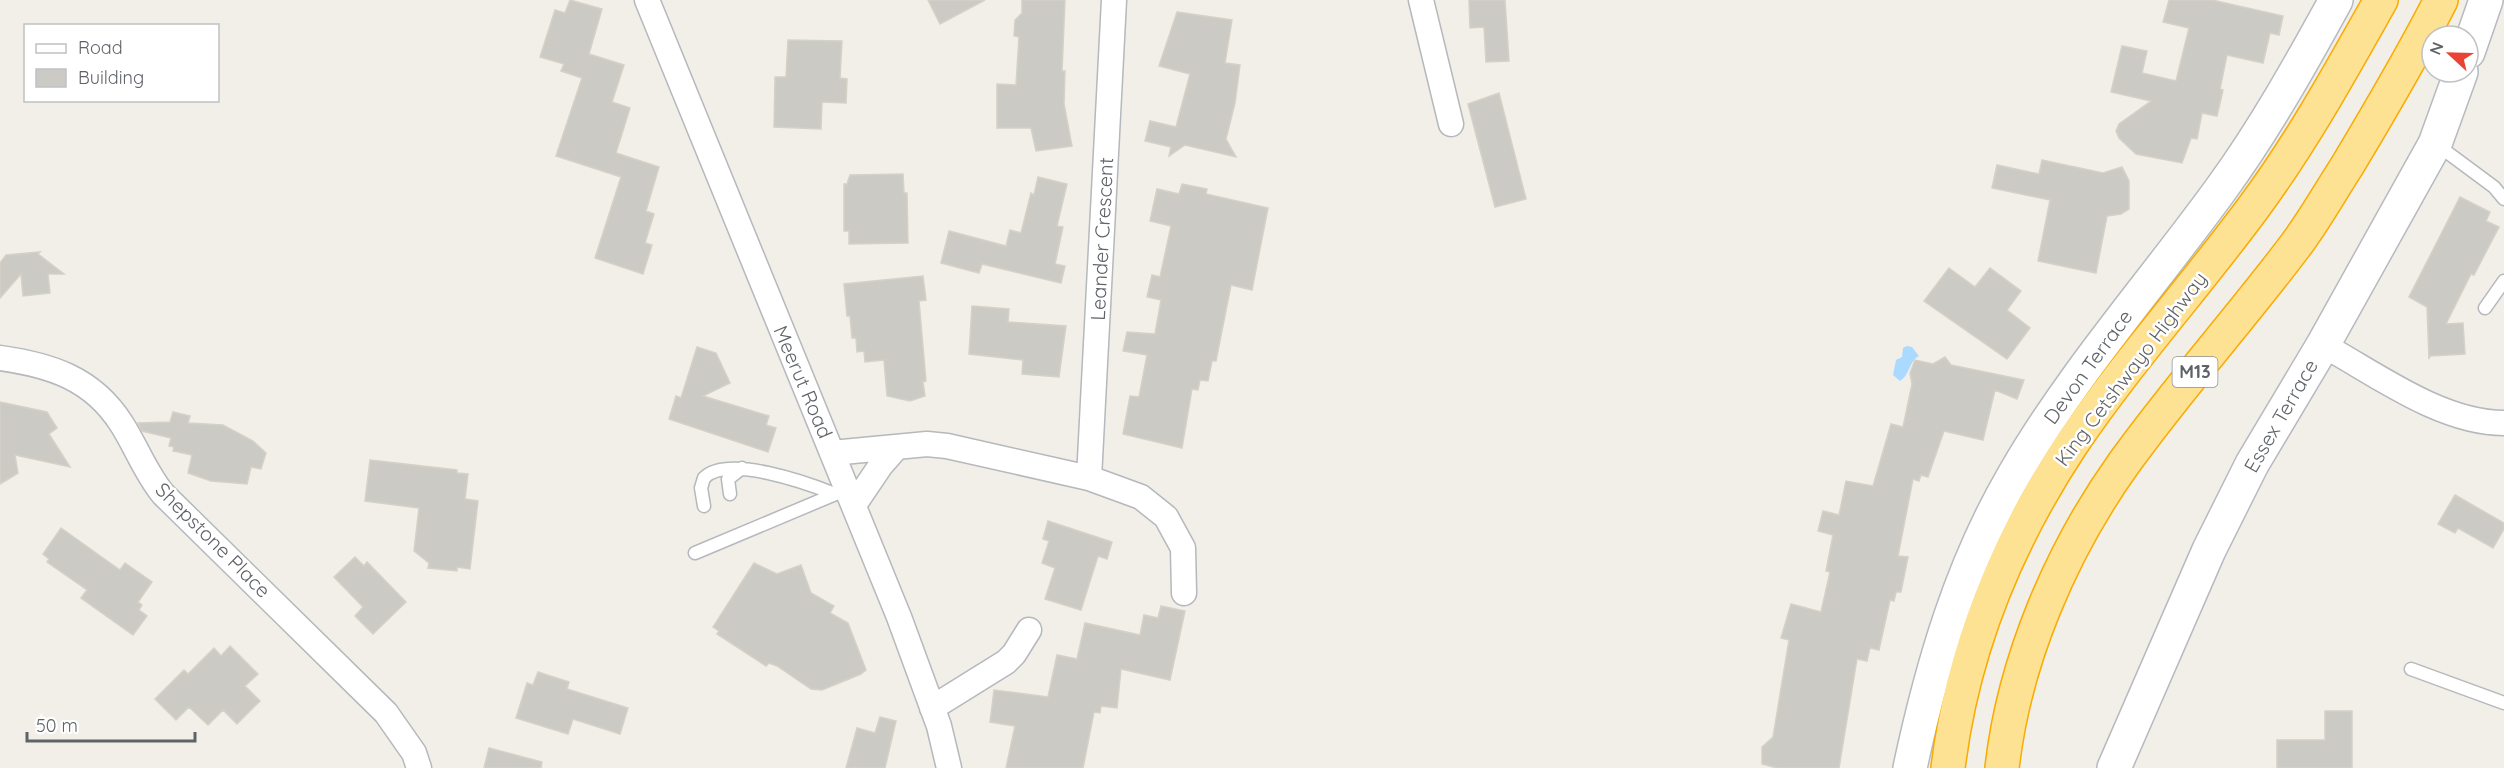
<svg xmlns="http://www.w3.org/2000/svg" width="2504" height="768" font-family="Quicksand,sans-serif">
<style>
.water{fill:#aadaff}
.building{fill:#cccac5;stroke:#d6d1c6;stroke-width:1.5}
.lines{fill:none;stroke-linecap:round;stroke-linejoin:round}
.lane-casing{stroke:#b5b8bc;stroke-width:15}
.street-casing{stroke:#b5b8bc;stroke-width:27}
.secondary-casing{stroke:#b6babf;stroke-width:36}
.highway-casing{stroke:#f9ab00;stroke-width:36}
.lane{stroke:#fff;stroke-width:12}
.street{stroke:#fff;stroke-width:24}
.secondary{stroke:#fff;stroke-width:33}
.highway{stroke:#fde293;stroke-width:33}
.labels{text-anchor:middle;stroke-width:5;stroke-linejoin:round;paint-order:stroke}
.shield{fill:#fff;stroke:#8f9295;stroke-width:1.5}
.shield-label{font-size:18px;font-weight:bold;fill:#5f6368}
.street-label{font-size:20px;fill:#5f6368;stroke:#fff}
</style>
<rect width="100%" height="100%" fill="#f1efe8"/>
<path class="water" d="M1907 346 1912 347 1919 356C1909 361 1910 375 1900 381L1893 375 1896 360 1902 357 1903 348Z"/>
<path class="building" d="M570 0 602 9 589 54 624 65 612 102 630 108 616 153 659 167 646 211 654 214 645 243 652 245 643 274 595 258 621 177 556 156 582 78 561 71 564 64 540 57 555 10 565 13Z
M928 0H985L940 24Z
M1022 0H1065L1062 71H1065L1064 104 1072 146 1036 151 1031 128H997V84L1016 85 1019 37 1014 36 1015 20 1022 13Z
M1469 0H1505L1509 61 1486 62 1484 27 1470 28Z
M2169 0H2212L2283 16 2279 35 2270 33 2263 63 2227 55 2220 89 2223 90 2217 116 2202 113 2197 139 2191 138 2182 163 2136 154 2119 138 2116 131 2119 124 2151 101 2111 92 2122 46 2147 51 2142 73 2176 81 2189 28 2163 22Z
M1177 12 1232 20 1225 63 1240 65 1235 103 1226 139 1236 157 1185 145 1169 156 1171 147 1145 141 1150 121 1176 127 1190 74 1159 66Z
M788 40 842 41 840 78 847 79 846 103 822 102 821 129 774 127 775 77H786Z
M1499 93 1526 199 1495 207 1468 104Z
M2042 160 2103 173 2122 167 2129 181V209L2121 214 2107 216 2096 273 2038 261 2050 200 1992 188 1997 165 2039 174Z
M903 174 904 193H907L908 243 849 244V231H844V184H847L850 175Z
M1038 177 1067 184 1057 226 1063 227 1055 264 1065 266 1061 283 982 264 979 273 941 263 949 231 1006 246 1010 230 1021 233 1031 193 1034 195Z
M1182 184 1207 189 1206 194 1268 208 1252 290 1231 285 1216 361H1212L1208 381 1200 380 1198 390 1192 389 1182 448 1123 434 1130 396 1139 397 1147 355 1123 351 1127 332 1155 334 1161 300 1147 297 1152 275 1160 277 1171 226 1150 221 1157 189 1179 194Z
M2460 197 2490 212 2486 221 2499 227 2474 275 2471 274 2446 324 2463 323 2465 354 2430 356 2429 359 2427 307 2409 297Z
M40 252 38 254 64 274H48L50 293 23 296 21 274 0 298V263L6 255Z
M1949 268 1975 287 1990 268 2021 291 2007 310 2030 328 2007 359 1924 301Z
M923 276 926 300 919 301 926 381 923 382 925 396 910 401 887 396 884 360 865 362 864 351 857 352 856 338H852L850 316H847L844 284Z
M972 306 1009 309 1008 322 1066 326 1059 377 1022 374 1023 360 969 354Z
M697 347 716 353 730 383 703 396 769 416 766 425 776 428 768 452 669 419 676 396 681 398Z
M1945 357 1951 365 2024 380 2017 399 1995 390 1983 440 1944 431 1928 477 1921 475 1919 481 1913 479 1898 556 1908 557 1901 592H1896L1894 601 1890 600 1879 650 1870 648 1867 661 1857 659 1839 768H1777L1762 764V747L1773 737 1789 640 1781 638 1791 604 1821 612 1830 572 1826 571 1833 535 1818 531 1823 511 1839 515 1846 481 1873 486 1891 424 1903 427 1912 384 1910 373 1915 360 1933 364Z
M0 402 47 412 57 428 49 434 70 467 15 455 18 473 0 484Z
M173 412 190 416 188 423 223 425 253 441 266 453 261 469 251 467 247 484 211 481 188 473 192 455 173 451 174 447 169 446 171 438 142 431 138 423 170 422Z
M370 460 457 470V473L468 474 465 499 478 501 470 569 457 567V571L428 568 429 563 414 551 419 508 365 501Z
M2455 495 2504 523V529L2493 548 2458 528 2455 533 2438 524Z
M1048 521 1112 542 1107 559 1098 556 1081 610 1045 599 1055 568 1042 563 1049 541 1043 539Z
M61 528 120 570 125 563 152 582 138 602 142 605 139 610 147 616 133 635 81 598 87 590 47 562 49 559 43 554Z
M355 557 364 566 367 562 406 602 373 634 355 616 363 607 334 577Z
M754 563 777 574 801 565 811 593 834 606 830 613 848 623 866 670 861 674 822 690 811 689 777 666 769 663 766 666 717 634 719 631 713 627Z
M1161 606 1185 611 1170 680 1121 669 1117 708 1101 706 1100 713 1094 712 1083 768H1006L1015 726 990 722 994 690 1048 697 1057 655 1077 659 1085 623 1140 635 1144 615 1158 618Z
M230 646 258 674 245 686 260 701 237 724 223 710 208 725 189 707 176 720 155 699 184 670 188 674 214 648 221 656Z
M538 672 569 682 567 689 628 708 620 734 573 719 568 734 516 718 527 683 533 685Z
M2325 711H2352V768H2277V740H2325Z
M880 717 896 721 885 768H846L857 728 875 733Z
M489 748 542 762 541 768H484Z"/>
<g class="lines">
<g class="lane-casing">
<path id="lane" d="M2436 144 2494 187 2504 199
M2485 308 2504 281
M730 494 728 479 742 468
M704 506 701 488 704 478C727 454 807 483 835 494
M695 553 838 493
M2411 669 2504 703"/>
</g>
<g class="street-casing">
<path id="street" d="M647 0 899 617 939 726 949 768
M1421 0 1451 124
M2323 345C2376 374 2441 423 2504 423
M0 358C50 365 92 378 121 423 136 446 145 472 163 494L386 713 414 753 419 768
M832 453 927 444 947 446 1089 478 1141 497 1166 517 1183 548 1184 593
M1089 478 1114 0
M854 505 881 465 896 448
M932 708 1006 662 1014 654 1029 630"/>
</g>
<g class="secondary-casing">
<path id="secondary" d="M2468 52 2486 0
M1910 768C1932 665 1961 566 2014 475 2073 373 2152 284 2221 189 2264 130 2301 64 2336 0
M2114 768 2209 550 2252 464 2323 345 2435 144 2461 72"/>
</g>
<g class="highway-casing">
<path id="highway" d="M1948 768C1962 652 2007 542 2071 445 2127 362 2194 288 2253 208 2302 142 2341 71 2381 0
M2002 768C2014 661 2061 551 2124 463 2178 388 2240 319 2295 246 2314 221 2330 192 2347 166 2380 111 2412 57 2441 0"/>
</g>
<use href="#lane" class="lane"/>
<use href="#street" class="street"/>
<use href="#secondary" class="secondary"/>
<use href="#highway" class="highway"/>
</g>
<g class="labels">
<rect class="shield" x="2172.5" y="357" width="45" height="30" rx="4.5"/>
<g class="shield-label">
<text x="2195" y="378">M13</text>
</g>
<g class="street-label">
<text transform="translate(1102 239) rotate(-87)" y="7">Leander Crescent</text>
<text transform="translate(2088 367) rotate(-54)" y="7">Devon Terrace</text>
<text transform="translate(2131 369) rotate(-53)" y="7">King Cetshwayo Highway</text>
<text transform="translate(803 382) rotate(67)" y="7">Meerut Road</text>
<text transform="translate(2281 416) rotate(-60)" y="7">Essex Terrace</text>
<text transform="translate(213 540) rotate(45)" y="7">Shepstone Place</text>
</g>
</g>
<rect x="24" y="24" width="195" height="78" fill="#ffffff" stroke="#bfc1c3" stroke-width="1.5"/>
<rect x="36" y="44" width="30" height="9" fill="#ffffff" stroke="#bfc1c3" stroke-width="1.5"/>
<text x="78" y="54" font-size="18" fill="#5f6368">Road</text>
<rect x="36" y="69" width="30" height="18" fill="#cccac5" stroke="#bfc1c3" stroke-width="1.5"/>
<text x="78" y="84" font-size="18" fill="#5f6368">Building</text>
<g transform="translate(2450 54) rotate(292)"><circle r="28" fill="#ffffff" stroke="#bfc1c3" stroke-width="1.5"/>
<path d="M0-4.5L10 22L0 15L-10 22Z" fill="#ea4335"/>
<text y="-9" font-size="16" font-weight="bold" text-anchor="middle" fill="#5f6368">N</text>
</g>
<path d="M27 732v9h168v-9" fill="none" stroke="#5f6368" stroke-width="3"/>
<text x="36" y="732" font-size="18" fill="#5f6368" stroke="#ffffff" stroke-width="4.5" paint-order="stroke">50 m</text>
</svg>
